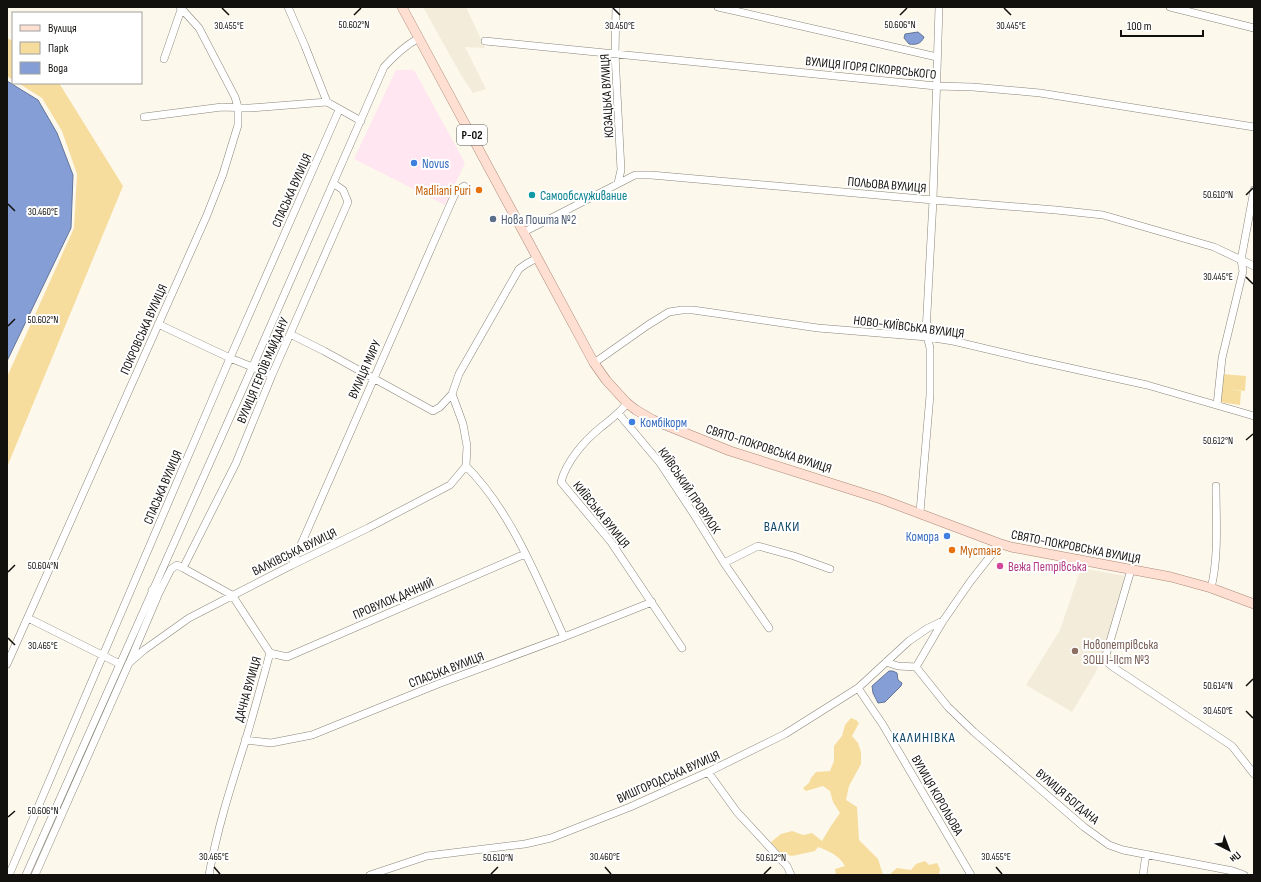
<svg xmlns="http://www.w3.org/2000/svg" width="1261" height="882" font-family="'Sofia Sans Condensed',sans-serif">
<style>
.commercial{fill:#ffe6f1}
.built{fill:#f3ecda}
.green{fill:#f7dd9d}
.water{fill:#859fd6;stroke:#63749a}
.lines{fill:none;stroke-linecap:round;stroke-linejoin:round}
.minor-casing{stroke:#8a857b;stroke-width:8}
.major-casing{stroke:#ab8979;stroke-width:10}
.minor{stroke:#fff;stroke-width:7}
.major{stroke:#fedfd1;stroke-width:9}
.ticks{fill:none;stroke:#13110e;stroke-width:1.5}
.shop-dot{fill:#3f7fe0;stroke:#fff;stroke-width:1.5}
.food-dot{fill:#e8710a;stroke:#fff;stroke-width:1.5}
.culture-dot{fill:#0f9aa8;stroke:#fff;stroke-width:1.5}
.service-dot{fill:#5c6f8a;stroke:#fff;stroke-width:1.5}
.hotel-dot{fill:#d1479c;stroke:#fff;stroke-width:1.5}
.education-dot{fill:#8d6e63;stroke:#fff;stroke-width:1.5}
.labels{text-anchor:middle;stroke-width:4;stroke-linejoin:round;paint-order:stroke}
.shield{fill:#fff;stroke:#5a5856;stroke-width:1}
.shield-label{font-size:12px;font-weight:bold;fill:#13110e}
.street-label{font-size:13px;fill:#13110e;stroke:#fff}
.shop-label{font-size:13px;fill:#366cbe;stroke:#fff;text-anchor:start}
.food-label{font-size:13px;fill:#c56008;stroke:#fff;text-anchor:end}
.culture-label{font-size:13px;fill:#0d838f;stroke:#fff;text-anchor:start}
.service-label{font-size:13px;fill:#4e5e75;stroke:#fff;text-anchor:start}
.hotel-label{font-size:13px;fill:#b23c85;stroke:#fff;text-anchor:start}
.education-label{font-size:13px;fill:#785e54;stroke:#fff;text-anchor:start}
.neighbourhood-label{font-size:14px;letter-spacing:1px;fill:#0f4668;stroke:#fff}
.ticks-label{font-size:10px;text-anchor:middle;fill:#13110e;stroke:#fff;stroke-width:4;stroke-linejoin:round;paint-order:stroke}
</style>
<rect width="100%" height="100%" fill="#fcf8ec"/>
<path class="commercial" d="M396 70H414L465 163 445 205 354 159Z"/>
<path class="built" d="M423 7H466L485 48 465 47 486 89 473 93 461 75Z
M1081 568 1126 576 1096 672 1072 712 1026 685 1060 630Z"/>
<path class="green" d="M7 38 13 41V80L7 76Z
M18 83H59L123 186 7 467V377L74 228 77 174 62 131 42 98Z
M1222 374 1246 376 1245 391 1226 389 1241 391 1240 405 1219 402Z
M851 718 856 720 859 723 852 736 858 743 861 752V764L849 786 846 800 857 807 859 840 878 859 883 875H836L835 869 845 866C840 856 829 851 818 847L815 851 792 856 780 853 771 842 781 834 792 831 803 835 812 833 822 841 831 826 840 813 833 802 830 791 823 786 806 791 803 788 809 783 811 778 816 772 830 771 834 761V746L842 736 845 725Z
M925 861 929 865 937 863 940 869 939 875H889L897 868 911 870 916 864Z"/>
<path class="water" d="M918 32 924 37C921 44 916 45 909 44L904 38 905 34Z
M7 81 38 100 57 133 73 175 71 228 7 361Z
M889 671H893L897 673 898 680 902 683 901 686 885 702 878 703 873 693 872 686Z"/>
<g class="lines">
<g class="minor-casing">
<path id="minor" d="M288 7 305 46 327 102
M616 7 615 54 621 170 618 183
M718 7 937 57
M1170 7 1254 28
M485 41 936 86 973 87 1040 93 1254 127
M164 59 182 7
M144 117 222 107 250 108 327 102 361 121
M524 232 635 175H651L933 200 1056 210 1103 215 1214 247 1254 266
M158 324 230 358 272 375
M290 334 324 351 433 411 440 407 452 394
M594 363 648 325 669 312 682 310H693L818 328 927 337 953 341 1029 359 1147 385 1254 416
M627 403C620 413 610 420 600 428 584 441 566 462 561 482L611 542 682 648
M1217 405 1222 358 1243 271 1241 260 1254 190
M618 413 660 463 693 513 724 563 769 628
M466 466C511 511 538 580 564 637
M920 512 930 395V348L926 332 933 200 939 7
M724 563 758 546 794 556 830 569
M292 565 454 196 457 191 464 186
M183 568 236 463 272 375 348 202 343 190 333 183
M1131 570 1106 655 1107 662 1113 667 1232 746 1254 774
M1211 588C1219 557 1216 518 1216 486
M152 590 159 593 171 569 177 565 183 568 232 595 270 653C262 682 254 712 245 742 231 786 217 829 209 875
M28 618 120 664
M270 653 287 657 525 554
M130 661 159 593
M886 662 898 666 916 667
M7 664 207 215 223 174 238 125V107L235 97 199 28 180 7
M916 667 948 707 974 732 1084 827 1109 845 1123 850 1233 871 1244 875
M916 667 943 621
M858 688 883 725 971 875
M245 740 271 743 312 735 438 684 564 637 652 602
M708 772 737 812 787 866 791 875
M9 875 230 358 339 110
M26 875 252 368 384 67C394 56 406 45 419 38
M35 875 129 663 144 650 189 618 292 565 368 528 450 485 466 466 467 446 463 424 452 394 459 374 519 269 526 264 537 258
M370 875 427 856 525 844 551 838 630 807 708 772 785 734 858 688 909 641 928 628 943 621 970 582 992 554 998 543
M1143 875 1146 854"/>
</g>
<g class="major-casing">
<path id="major" d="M402 7 594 363 606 380 627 403 636 410 653 420 730 451 881 499 998 543 1011 547 1171 577 1211 588 1254 604"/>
</g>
<use href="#minor" class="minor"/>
<use href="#major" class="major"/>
</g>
<path class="ticks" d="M222 8 229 15M613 8 620 15M1004 8 1011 15M354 15 361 8M900 15 907 8M1246 195 1253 188M8 204 15 211M1246 277 1253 284M8 326 15 319M1246 440 1253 434M8 572 15 565M8 638 15 645M1246 686 1253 679M1246 711 1253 718M8 817 15 811M214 867 220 874M605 867 611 874M996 867 1002 874M491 874 498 867M764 874 771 867"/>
<g class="shop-dot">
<circle cx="414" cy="163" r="4"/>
<circle cx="632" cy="422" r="4"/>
<circle cx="947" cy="536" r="4"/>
</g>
<g class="food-dot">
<circle cx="479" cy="190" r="4"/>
<circle cx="952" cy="550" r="4"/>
</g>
<circle class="culture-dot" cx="532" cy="195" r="4"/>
<circle class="service-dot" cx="493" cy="219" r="4"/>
<circle class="hotel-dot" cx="1000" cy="566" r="4"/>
<circle class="education-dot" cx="1075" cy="651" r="4"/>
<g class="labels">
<rect class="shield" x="457" y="125" width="30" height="20" rx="3"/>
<g class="shield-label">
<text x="472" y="139">Р-02</text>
</g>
<g class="street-label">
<text transform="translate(871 67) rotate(6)" y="5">ВУЛИЦЯ ІГОРЯ СІКОРВСЬКОГО</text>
<text transform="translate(606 96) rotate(-93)" y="5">КОЗАЦЬКА ВУЛИЦЯ</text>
<text transform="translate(887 184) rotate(5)" y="5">ПОЛЬОВА ВУЛИЦЯ</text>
<text transform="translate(291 190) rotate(-66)" y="5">СПАСЬКА ВУЛИЦЯ</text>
<text transform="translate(909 326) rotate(7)" y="5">НОВО-КИЇВСЬКА ВУЛИЦЯ</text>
<text transform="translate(143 329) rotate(-66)" y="5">ПОКРОВСЬКА ВУЛИЦЯ</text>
<text transform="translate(364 369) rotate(-66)" y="5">ВУЛИЦЯ МИРУ</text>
<text transform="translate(262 370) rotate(-67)" y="5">ВУЛИЦЯ ГЕРОЇВ МАЙДАНУ</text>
<text transform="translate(769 448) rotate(18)" y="5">СВЯТО-ПОКРОВСЬКА ВУЛИЦЯ</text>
<text transform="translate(162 487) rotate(-67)" y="5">СПАСЬКА ВУЛИЦЯ</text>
<text transform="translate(690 490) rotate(56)" y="5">КИЇВСЬКИЙ ПРОВУЛОК</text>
<text transform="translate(602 514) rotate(51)" y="5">КИЇВСЬКА ВУЛИЦЯ</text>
<text transform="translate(1076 546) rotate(11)" y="5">СВЯТО-ПОКРОВСЬКА ВУЛИЦЯ</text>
<text transform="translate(294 551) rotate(-26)" y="5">ВАЛКІВСЬКА ВУЛИЦЯ</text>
<text transform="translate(393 598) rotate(-23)" y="5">ПРОВУЛОК ДАЧНИЙ</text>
<text transform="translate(446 669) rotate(-21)" y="5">СПАСЬКА ВУЛИЦЯ</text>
<text transform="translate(247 689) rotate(-74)" y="5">ДАЧНА ВУЛИЦЯ</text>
<text transform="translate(668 776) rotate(-24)" y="5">ВИШГОРОДСЬКА ВУЛИЦЯ</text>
<text transform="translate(938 795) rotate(60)" y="5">ВУЛИЦЯ КОРОЛЬОВА</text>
<text transform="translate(1068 796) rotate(40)" y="5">ВУЛИЦЯ БОГДАНА</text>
</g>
<g class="shop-label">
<text x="422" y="168">Novus</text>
<text x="640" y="427">Комбікорм</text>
<text x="939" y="541" text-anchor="end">Комора</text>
</g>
<g class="food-label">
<text x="471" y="195">Madliani Puri</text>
<text x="960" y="555" text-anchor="start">Мустанг</text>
</g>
<g class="culture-label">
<text x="540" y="200">Самообслуживание</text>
</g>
<g class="service-label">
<text x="501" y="224">Нова Пошта №2</text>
</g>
<g class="hotel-label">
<text x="1008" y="571">Вежа Петрівська</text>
</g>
<g class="education-label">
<text x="1083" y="649">Новопетрівська<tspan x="1083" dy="15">ЗОШ I-IIст №3</tspan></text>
</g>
<g class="neighbourhood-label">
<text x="782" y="531">ВАЛКИ</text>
<text x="924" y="742">КАЛИНІВКА</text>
</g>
</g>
<g class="ticks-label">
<text x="354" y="28">50.602°N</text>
<text x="900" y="28">50.606°N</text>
<text x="229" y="29">30.455°E</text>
<text x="620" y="29">30.450°E</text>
<text x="1011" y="29">30.445°E</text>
<text x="1218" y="198">50.610°N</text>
<text x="43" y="215">30.460°E</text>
<text x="1218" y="280">30.445°E</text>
<text x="43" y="323">50.602°N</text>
<text x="1218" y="444">50.612°N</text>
<text x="43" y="569">50.604°N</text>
<text x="43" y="649">30.465°E</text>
<text x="1218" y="689">50.614°N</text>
<text x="1218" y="714">30.450°E</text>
<text x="43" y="814">50.606°N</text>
<text x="214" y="860">30.465°E</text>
<text x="605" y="860">30.460°E</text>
<text x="996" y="860">30.455°E</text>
<text x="498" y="861">50.610°N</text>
<text x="771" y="861">50.612°N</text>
</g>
<rect width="1261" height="882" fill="none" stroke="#13110e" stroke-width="16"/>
<rect x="12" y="12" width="130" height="72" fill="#ffffff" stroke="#a1a09f"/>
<rect x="20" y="25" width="20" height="6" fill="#fedfd1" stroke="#a1a09f"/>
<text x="48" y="32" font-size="12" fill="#13110e">Вулиця</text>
<rect x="20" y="42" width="20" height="12" fill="#f7dd9d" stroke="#a1a09f"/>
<text x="48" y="52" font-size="12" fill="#13110e">Парк</text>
<rect x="20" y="62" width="20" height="12" fill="#859fd6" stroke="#a1a09f"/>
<text x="48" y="72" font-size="12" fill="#13110e">Вода</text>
<g transform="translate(1229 850) rotate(138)" stroke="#ffffff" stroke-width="3" paint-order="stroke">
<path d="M0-3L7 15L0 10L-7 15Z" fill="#13110e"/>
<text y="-6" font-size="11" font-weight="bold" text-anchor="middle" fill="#13110e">Пн</text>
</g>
<path d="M1121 30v6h82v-6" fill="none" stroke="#13110e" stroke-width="2"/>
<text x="1127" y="30" font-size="12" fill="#13110e" stroke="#ffffff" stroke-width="3" paint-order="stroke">100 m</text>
</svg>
